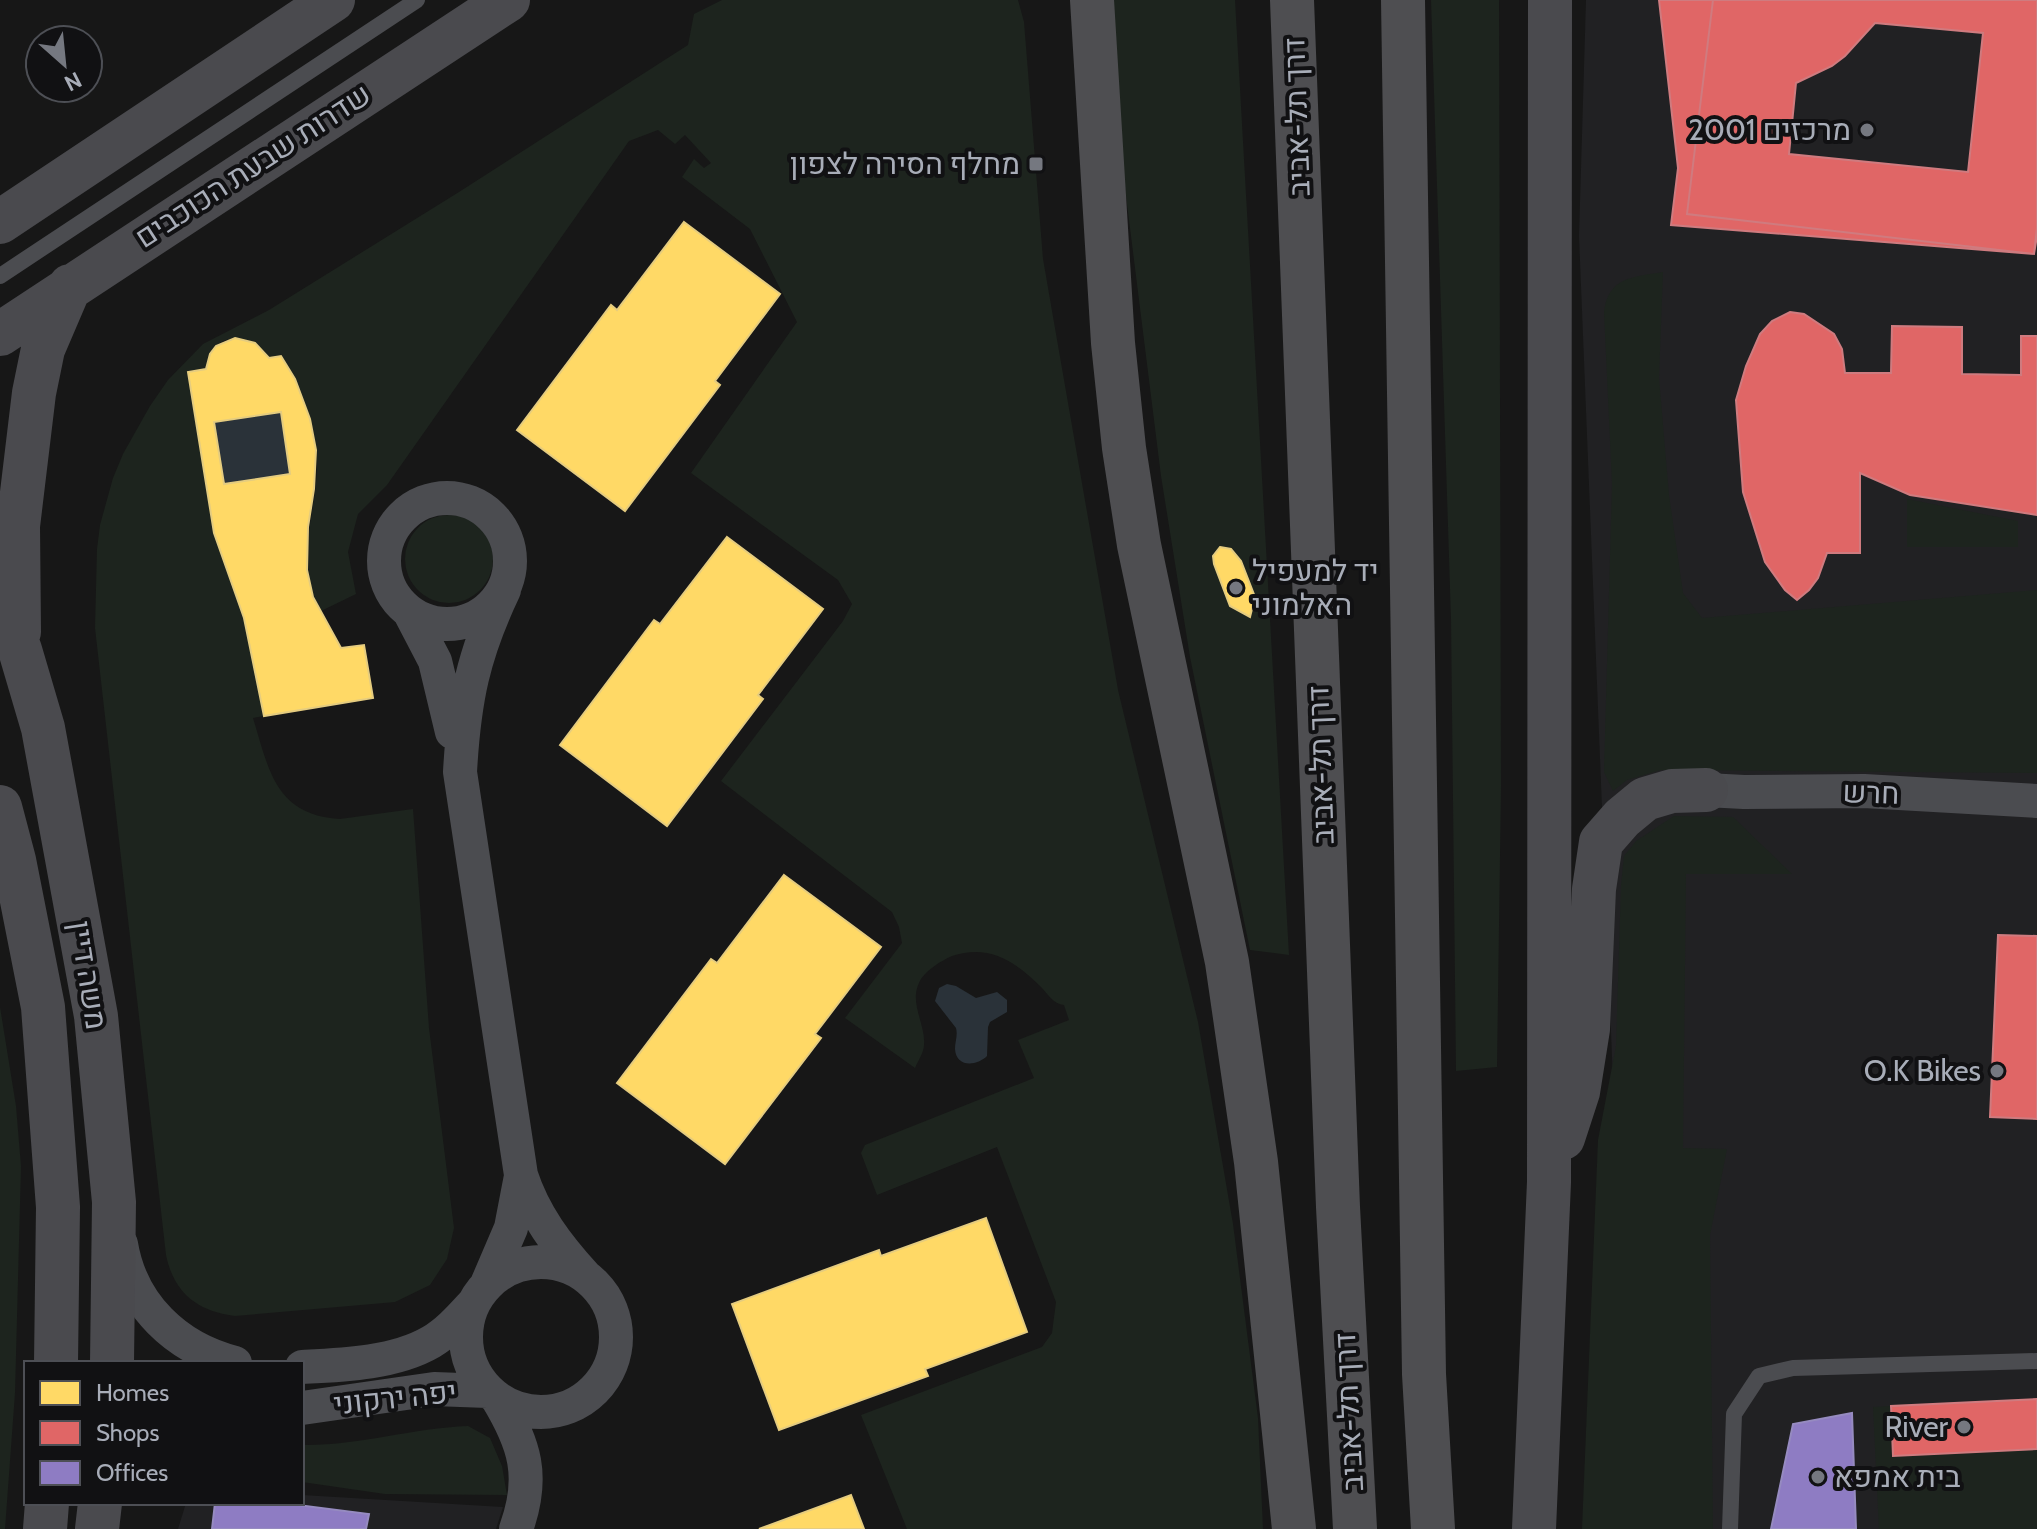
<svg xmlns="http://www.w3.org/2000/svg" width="2037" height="1529" font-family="Cabin,Heebo,sans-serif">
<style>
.built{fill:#212123}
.green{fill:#1d241e}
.water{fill:#2a3239}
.homes{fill:#ffd966;stroke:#e5cc7f;stroke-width:2;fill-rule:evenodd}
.shops{fill:#e06666;stroke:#cf7b7f;stroke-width:2;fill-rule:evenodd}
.offices{fill:#8e7cc3;stroke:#968bc0;stroke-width:2}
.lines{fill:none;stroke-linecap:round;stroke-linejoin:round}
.lane{stroke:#4b4c50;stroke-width:16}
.street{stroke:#4b4c50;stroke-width:34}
.secondary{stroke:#4a4a4e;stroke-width:44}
.highway{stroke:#4e4e51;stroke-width:44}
.poi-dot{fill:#757880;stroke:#111113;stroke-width:3}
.labels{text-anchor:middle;stroke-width:8;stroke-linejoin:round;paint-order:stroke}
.street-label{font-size:30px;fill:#a8adb8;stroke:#111113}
.poi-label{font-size:30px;fill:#a8adb8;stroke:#111113;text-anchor:end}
</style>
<rect width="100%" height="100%" fill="#171717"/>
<path class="built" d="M1586 0H2037V1529H1631L1579 236Z
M302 1495 503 1507 496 1529H178L186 1503H302Z"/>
<path class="green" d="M722 0H1018L1024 22 1043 259 1118 690 1198 1022 1233 1224 1258 1418 1263 1529H907L861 1415 1042 1347 1052 1333 1056 1302 997 1147 877 1195 861 1153 865 1145 1034 1078 1018 1040 1069 1020 1064 1005C1053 1004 1048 994 1041 987 1015 961 989 944 952 956 941 961 924 971 919 983 909 1003 926 1025 924 1045 924 1052 918 1061 915 1068L845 1018 902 943 899 927 892 912 721 781 843 621 852 604 838 580 691 473 797 322 750 229 682 177 694 159 704 168 711 163 685 135 675 144 658 130 629 141 387 485 358 514 348 552 356 594 321 611C289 557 323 504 316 448 312 415 298 384 281 357L269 358C251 330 209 331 206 369L188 372 214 533 244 618 264 716 253 718C269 770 275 815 340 819L413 809 429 1028 454 1228 447 1259 430 1285 395 1302 235 1316C197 1311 174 1293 166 1255L95 628 97 549 100 525 113 478 123 454 150 406 168 380 203 344 269 310 459 192 688 45 694 14Z
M1111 0H1235L1289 955 1250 950 1190 657 1161 476 1112 84Z
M1431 0H1499L1501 786 1497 1067 1456 1071 1451 619Z
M1663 272 1659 378 1669 495 1683 593 1702 618 2037 590V773L1661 770 1627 780 1613 791 1604 772 1612 484 1604 312C1608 277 1633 277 1663 272Z
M1907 499 2018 521V547H1907Z
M405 559a44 44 0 1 1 88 0a44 44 0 1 1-88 0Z
M1674 816 1733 817 1792 874H1686L1683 1148 1727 1149 1710 1235 1713 1529H1582L1598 1140 1616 1046 1621 885 1624 856 1636 841Z
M0 1007 16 1106 21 1166 15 1393 5 1529H0Z
M1891 1406 1893 1456 2037 1449V1529H1879L1873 1407Z
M468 1426 490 1438 502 1466 507 1495 385 1494 302 1482V1445C358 1446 412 1428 468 1426Z"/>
<path class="water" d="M281 385 299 505 224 516 206 396Z
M947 984 956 986 976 998 997 992 1007 1000V1012L990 1022 988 1027 987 1056C977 1066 956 1068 955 1049 955 1041 958 1036 956 1028L935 1001 939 988Z"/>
<path class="homes" d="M684 222 780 294 715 381 720 385 625 511 517 430 611 305 617 310Z
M235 338 255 343 269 358 281 356 295 379 310 419 316 450 314 489 308 527 307 570 313 597 341 648 364 645 373 698 264 716 244 618 214 533 188 372 206 369 210 354 216 346ZM281 412 290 474 224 484 214 422Z
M727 537 823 609 758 695 763 699 667 826 560 745 654 620 660 624Z
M1220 547 1231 549 1241 561 1255 597 1250 617 1230 606 1214 564 1213 556Z
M784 875 881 947 815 1034 821 1038 725 1164 617 1083 711 959 717 963Z
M986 1218 1027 1332 925 1369 928 1376 779 1430 732 1304 879 1250 881 1256Z
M851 1495 864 1529H759Z"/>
<path class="shops" d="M1659 0H2037V236L2034 254 1671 225 1678 168Z
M1713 0H2037V228L2034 254 1687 214ZM1875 23 1983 33 1968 172 1789 154 1796 83 1832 66 1845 56Z
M1713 0H2037V236L2034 254 1687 214Z
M1790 312 1804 314 1834 334 1842 349 1845 373H1891L1892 326 1962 327V374L2021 375V336H2037V515L1910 495 1860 473V553H1827L1818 578 1809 590 1797 600 1785 590 1765 562 1743 492 1736 400 1746 366 1760 334 1772 321Z
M1998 935 2037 936V1119L1990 1117Z
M2037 1399V1449L1893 1456 1891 1406Z"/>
<path class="offices" d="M1852 1413 1856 1529H1771L1793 1424Z
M215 1503H282L369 1514 366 1529H212Z"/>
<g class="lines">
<path class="lane" d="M0 276 417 0
M1730 1529 1734 1414 1759 1376 1793 1368 2037 1361"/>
<path class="street" d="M384 561a63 63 0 1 1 126 0a63 63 0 1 1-126 0Z
M504 590C473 655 464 700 460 772L521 1175C534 1215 557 1245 585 1276
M410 613 435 661 452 732
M1706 790 1744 792 1864 791 2037 801
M121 1244C131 1305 176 1348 235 1363
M466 1337a75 75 0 1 1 150 0a75 75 0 1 1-150 0Z
M487 1284 511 1228 521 1176
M302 1367C343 1365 395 1363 431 1342 448 1332 461 1317 473 1304
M497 1398C525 1444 535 1477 516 1529
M302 1408 434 1389 488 1391"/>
<path class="secondary" d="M0 222 333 0
M0 334 508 0
M0 597 20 650 43 728 96 1016 114 1202 112 1363
M19 632 18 526 34 393 43 349 70 286
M0 807 14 860 43 1007 58 1207 56 1363
M1563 1138 1578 1092 1588 1029 1594 889 1601 842 1622 818 1645 799 1672 791 1706 790
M45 1529 47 1503
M97 1529 100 1503
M1534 1529 1549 1182 1550 0"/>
<path class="highway" d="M1092 0 1113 343 1124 448 1139 545 1227 962 1256 1162 1294 1529
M1292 0 1338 1207 1355 1529
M1403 0 1424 1374 1433 1529"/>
</g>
<g class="poi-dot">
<circle cx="1867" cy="130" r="8"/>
<rect x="1028" y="156" width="16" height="16" rx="4"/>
<circle cx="1236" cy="588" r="8"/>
<circle cx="1997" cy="1071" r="8"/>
<circle cx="1964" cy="1427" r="8"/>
<circle cx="1818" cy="1477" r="8"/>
</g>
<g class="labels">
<g class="street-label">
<text transform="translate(1297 117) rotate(-92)" y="10">דרך תל-אביב</text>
<text transform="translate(253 166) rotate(-33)" y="10">שדרות שבעת הכוכבים</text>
<text transform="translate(1321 765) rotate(-92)" y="10">דרך תל-אביב</text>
<text transform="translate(1871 793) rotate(2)" y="10">חרש</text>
<text transform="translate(88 975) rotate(81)" y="10">משה דיין</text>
<text transform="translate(395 1398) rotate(-6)" y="10">יפה ירקוני</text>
<text transform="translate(1349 1412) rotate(-93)" y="10">דרך תל-אביב</text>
</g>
<g class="poi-label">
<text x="1851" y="140">מרכזים 2001</text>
<text x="1020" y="174">מחלף הסירה לצפון</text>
<text x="1252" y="581" text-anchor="start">יד למעפיל<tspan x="1252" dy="34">האלמוני</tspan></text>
<text x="1981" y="1081">O.K Bikes</text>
<text x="1948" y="1437">River</text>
<text x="1834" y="1487" text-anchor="start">בית אמפא</text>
</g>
</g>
<rect x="24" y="1361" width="280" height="144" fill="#111113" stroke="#4d4f55" stroke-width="2"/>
<rect x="40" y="1381" width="40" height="24" fill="#ffd966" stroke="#4d4f55" stroke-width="2"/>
<text x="96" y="1401" font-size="24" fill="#a8adb8">Homes</text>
<rect x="40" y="1421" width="40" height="24" fill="#e06666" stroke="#4d4f55" stroke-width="2"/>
<text x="96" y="1441" font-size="24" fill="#a8adb8">Shops</text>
<rect x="40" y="1461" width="40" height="24" fill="#8e7cc3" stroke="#4d4f55" stroke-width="2"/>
<text x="96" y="1481" font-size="24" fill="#a8adb8">Offices</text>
<g transform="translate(64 64) rotate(153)"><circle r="38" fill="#111113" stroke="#4d4f55" stroke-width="2"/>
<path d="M0-6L14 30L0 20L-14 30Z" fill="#757880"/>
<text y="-12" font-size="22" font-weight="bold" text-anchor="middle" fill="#a8adb8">N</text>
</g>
</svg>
